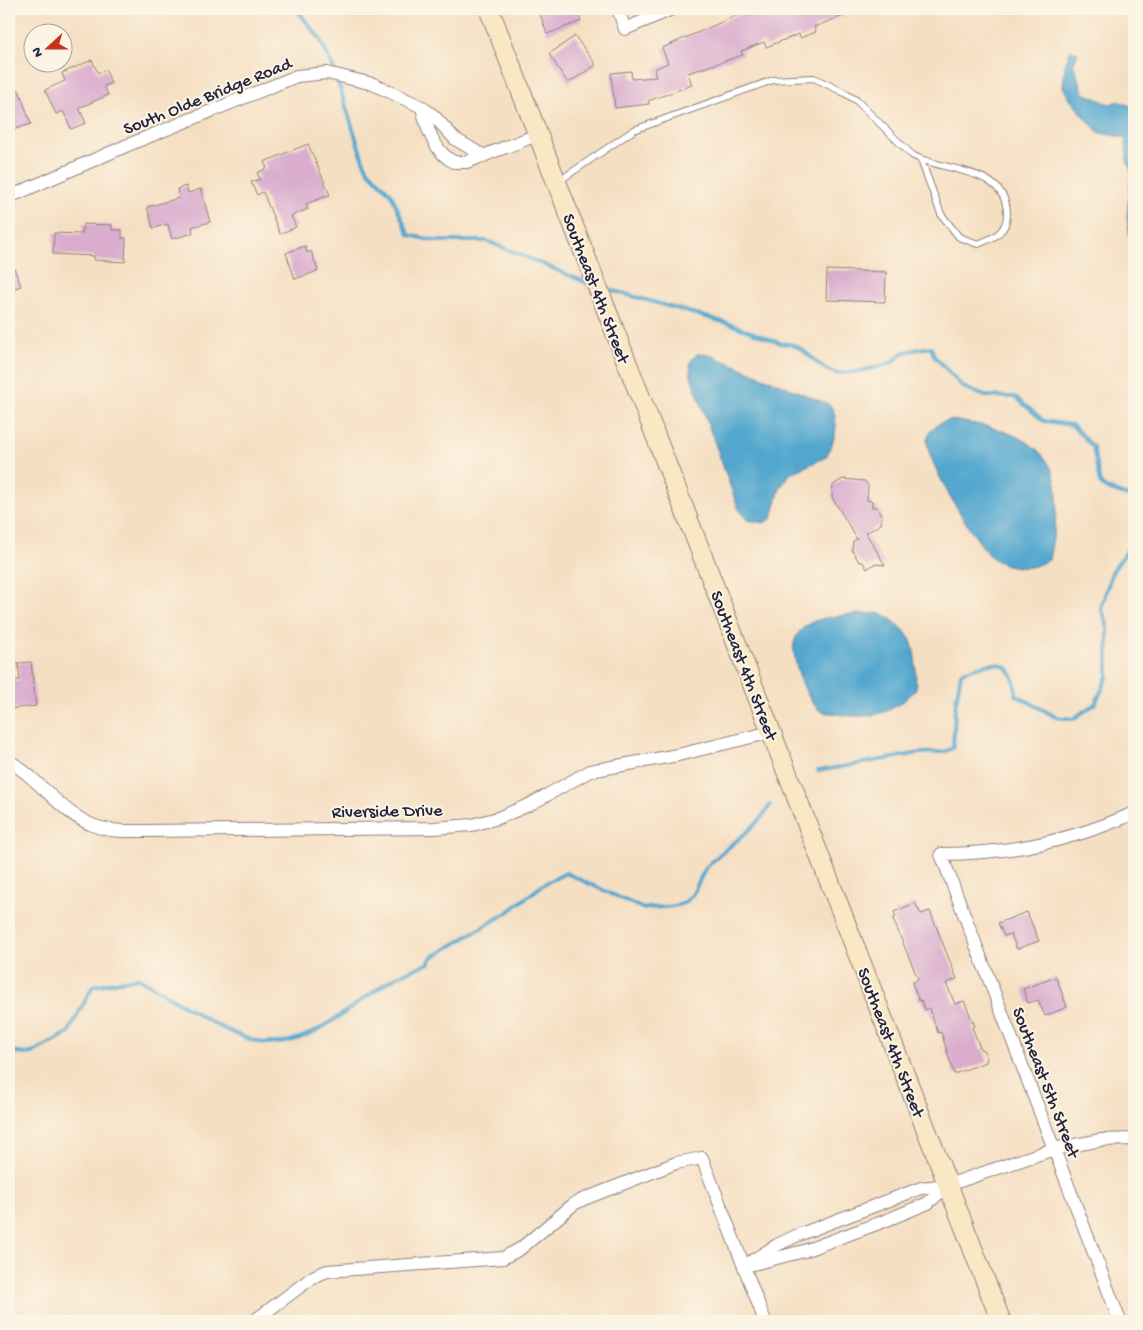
<svg xmlns="http://www.w3.org/2000/svg" width="1143" height="1330" font-family="'Gochi Hand',sans-serif">
<style>
.water{fill:#53a7cf;stroke:#3a6485}
.lines{fill:none;stroke-linecap:round;stroke-linejoin:round}
.stream{stroke:#53a7cf;stroke-width:4}
.building{fill:#daadcf}
.service-casing{stroke:#8c807e;stroke-width:8}
.minor-casing{stroke:#8c807e;stroke-width:14}
.secondary-casing{stroke:#8c807e;stroke-width:21}
.service{stroke:#fff;stroke-width:6}
.minor{stroke:#fff;stroke-width:12}
.secondary{stroke:#fae7c3;stroke-width:19}
.labels{text-anchor:middle;stroke-width:4;stroke-linejoin:round;paint-order:stroke}
.street-label{font-size:18px;fill:#22223b;stroke:#fcf5e5}
</style>
<rect width="100%" height="100%" fill="#fcf5e5"/>
<filter id="ink" filterUnits="userSpaceOnUse"><feTurbulence type="fractalNoise" baseFrequency=".02" numOctaves="2"/><feDisplacementMap in="SourceGraphic" scale="10" xChannelSelector="R" yChannelSelector="G"/><feConvolveMatrix kernelMatrix="1 2 1 2 8 2 1 2 1" color-interpolation-filters="sRGB"/></filter>
<filter id="wash" filterUnits="userSpaceOnUse"><feTurbulence type="fractalNoise" baseFrequency=".0096" numOctaves="4" result="noise"/><feDisplacementMap in="SourceGraphic" scale="20" xChannelSelector="R" yChannelSelector="G"/><feGaussianBlur stdDeviation="1.12" result="paint"/><feColorMatrix in="noise" values="0 0 0 0 0 0 0 0 0 0 0 0 0 0 0 0 0 1.4 0 .05"/><feComposite in="paint" operator="in"/></filter>
<g filter="url(#wash)">
<rect width="100%" height="100%" fill="#f5dfc2"/>
<path class="water" d="M1071 50 1078 53 1073 64 1084 93 1109 104 1118 101 1134 107V248L1131 244 1127 217 1131 171 1127 161 1126 138 1099 133 1071 101 1063 87 1065 64Z
M697 354H708L830 405C841 420 835 441 826 457L790 474 780 488 772 518 764 523 747 520 738 508 691 376 690 362Z
M950 420C989 425 1044 435 1055 479 1061 502 1053 537 1049 560 1043 562 1037 566 1031 567 1022 569 1001 565 994 559 977 546 926 461 927 441 928 428 939 422 950 420Z
M882 613C919 637 915 648 916 689 894 714 870 720 837 714 833 713 826 713 822 712 807 705 791 658 794 643 796 635 801 629 807 625 822 614 863 614 882 613Z"/>
<g class="lines">
<path class="stream" d="M296 9 320 39 335 72
M337 79 363 160 368 170 391 194 409 235 436 241H487L590 284
M604 288 727 323 783 344C803 341 817 370 836 373 847 375 881 367 892 362 897 359 900 354 904 353 912 349 922 349 931 347L934 356 963 387 985 396 1015 397 1044 421 1072 425 1093 447 1100 483 1107 489 1134 498
M818 771 920 753 944 752 953 748 955 708 961 673C990 661 1014 654 1016 695L1056 717 1073 719 1095 704 1108 676V627L1101 608 1112 572 1134 541
M9 1050 23 1054 32 1053 68 1033 93 986 138 978C177 999 213 1029 256 1041 304 1055 353 1003 391 980 402 973 417 968 429 963L431 958 508 912 544 884 566 873 644 909C654 906 669 909 681 904 696 898 698 878 707 867 727 845 755 831 770 805"/>
</g>
<g id="blocks">
<path class="building" d="M545 9H577L581 21 547 34 539 11Z
M768 9H861L814 27 816 32 800 38 799 34 766 47 764 42 741 51 743 55 688 73 692 85 648 101 649 104 615 108 611 73 631 71 632 79 656 77 654 69 668 63 662 48 747 11 749 16Z
M575 36 596 65 568 83 549 54Z
M92 60 98 73 106 70 111 83 104 86 108 95 79 108 86 123 71 129 63 111 56 114 45 90 65 81 62 73Z
M19 90 31 124 9 131V94Z
M308 144 330 195 306 204 308 209 291 216 296 227 280 234 263 192 257 195 251 182 260 179 257 173 267 168 264 162Z
M186 186 188 193 201 189 210 222 192 227 193 233 172 239 168 224 153 228 147 207 179 198 177 189Z
M83 224 112 225V230H122V238H126L125 262 94 260V256L53 254 54 233 82 234Z
M305 246 307 253 311 251 318 271 295 279 286 253Z
M9 255 21 286 9 290Z
M827 270 886 272 885 302 826 300Z
M843 479 865 481 868 486 867 500 872 501V507H877L882 516 881 524 866 533 885 565 874 564 867 569 863 562H859L852 550 853 541 857 539 832 497 833 485Z
M31 662 36 706 9 709V681L20 680 18 663Z
M915 903 921 914 930 911 957 979 946 983 955 1004 964 1001 975 1026 972 1027 981 1050 983 1049 987 1059 986 1062 954 1074 941 1032 938 1033 929 1008 925 1010 921 1000 919 1001 912 983 918 979 893 919 896 917 894 912Z
M1027 912 1039 941 1017 949 1011 934 1004 936 998 923Z
M1056 977 1067 1007 1045 1016 1038 1000 1028 1003 1023 989Z"/>
</g>
</g>
<g filter="url(#ink)">
<use href="#blocks" fill-opacity="0" stroke="#8c807e" stroke-width="1"/>
<g class="lines">
<g class="service-casing">
<path id="service" d="M559 181 634 130 773 80 814 78 841 91 856 100 912 155C941 172 1007 166 1007 214 1007 232 994 238 978 244L959 237 941 214 921 160"/>
</g>
<g class="minor-casing">
<path id="minor" d="M618 9 625 29 672 9
M422 107C426 126 435 153 454 162H467L537 135
M9 197 128 145 297 76 327 73 373 84 422 107 434 116 455 139 484 156
M9 761C39 778 61 814 95 826 111 832 128 831 145 831L434 828 472 825 498 818 531 804 590 771 678 755 771 732
M753 1264 804 1251 882 1222 928 1203 948 1185
M744 1266 777 1245 798 1235 921 1188 948 1185 1054 1149 1101 1140 1134 1139
M254 1321 313 1277 327 1271 503 1258 520 1249 574 1204 584 1199 676 1163 702 1158 765 1321
M1120 1321 941 854C1009 854 1072 841 1134 813"/>
</g>
<g class="secondary-casing">
<path id="secondary" d="M489 9 1001 1321"/>
</g>
<use href="#service" class="service"/>
<use href="#minor" class="minor"/>
<use href="#secondary" class="secondary"/>
</g>
</g>
<g class="labels">
<g class="street-label">
<text transform="translate(207 95) rotate(-22)" y="6">South Olde Bridge Road</text>
<text transform="translate(597 288) rotate(69)" y="6">Southeast 4th Street</text>
<text transform="translate(745 665) rotate(69)" y="6">Southeast 4th Street</text>
<text transform="translate(387 810) rotate(-1)" y="6">Riverside Drive</text>
<text transform="translate(892 1042) rotate(69)" y="6">Southeast 4th Street</text>
<text transform="translate(1047 1082) rotate(69)" y="6">Southeast 5th Street</text>
</g>
</g>
<rect width="1143" height="1330" fill="none" stroke="#fcf5e5" stroke-width="30"/>
<g transform="translate(48 48) rotate(249)"><circle r="24" fill="#fcf5e5" stroke="#a5a1a1"/>
<path d="M0-4L9 19L0 12L-9 19Z" fill="#c8321e"/>
<text y="-8" font-size="14" font-weight="bold" text-anchor="middle" fill="#22223b">N</text>
</g>
</svg>
